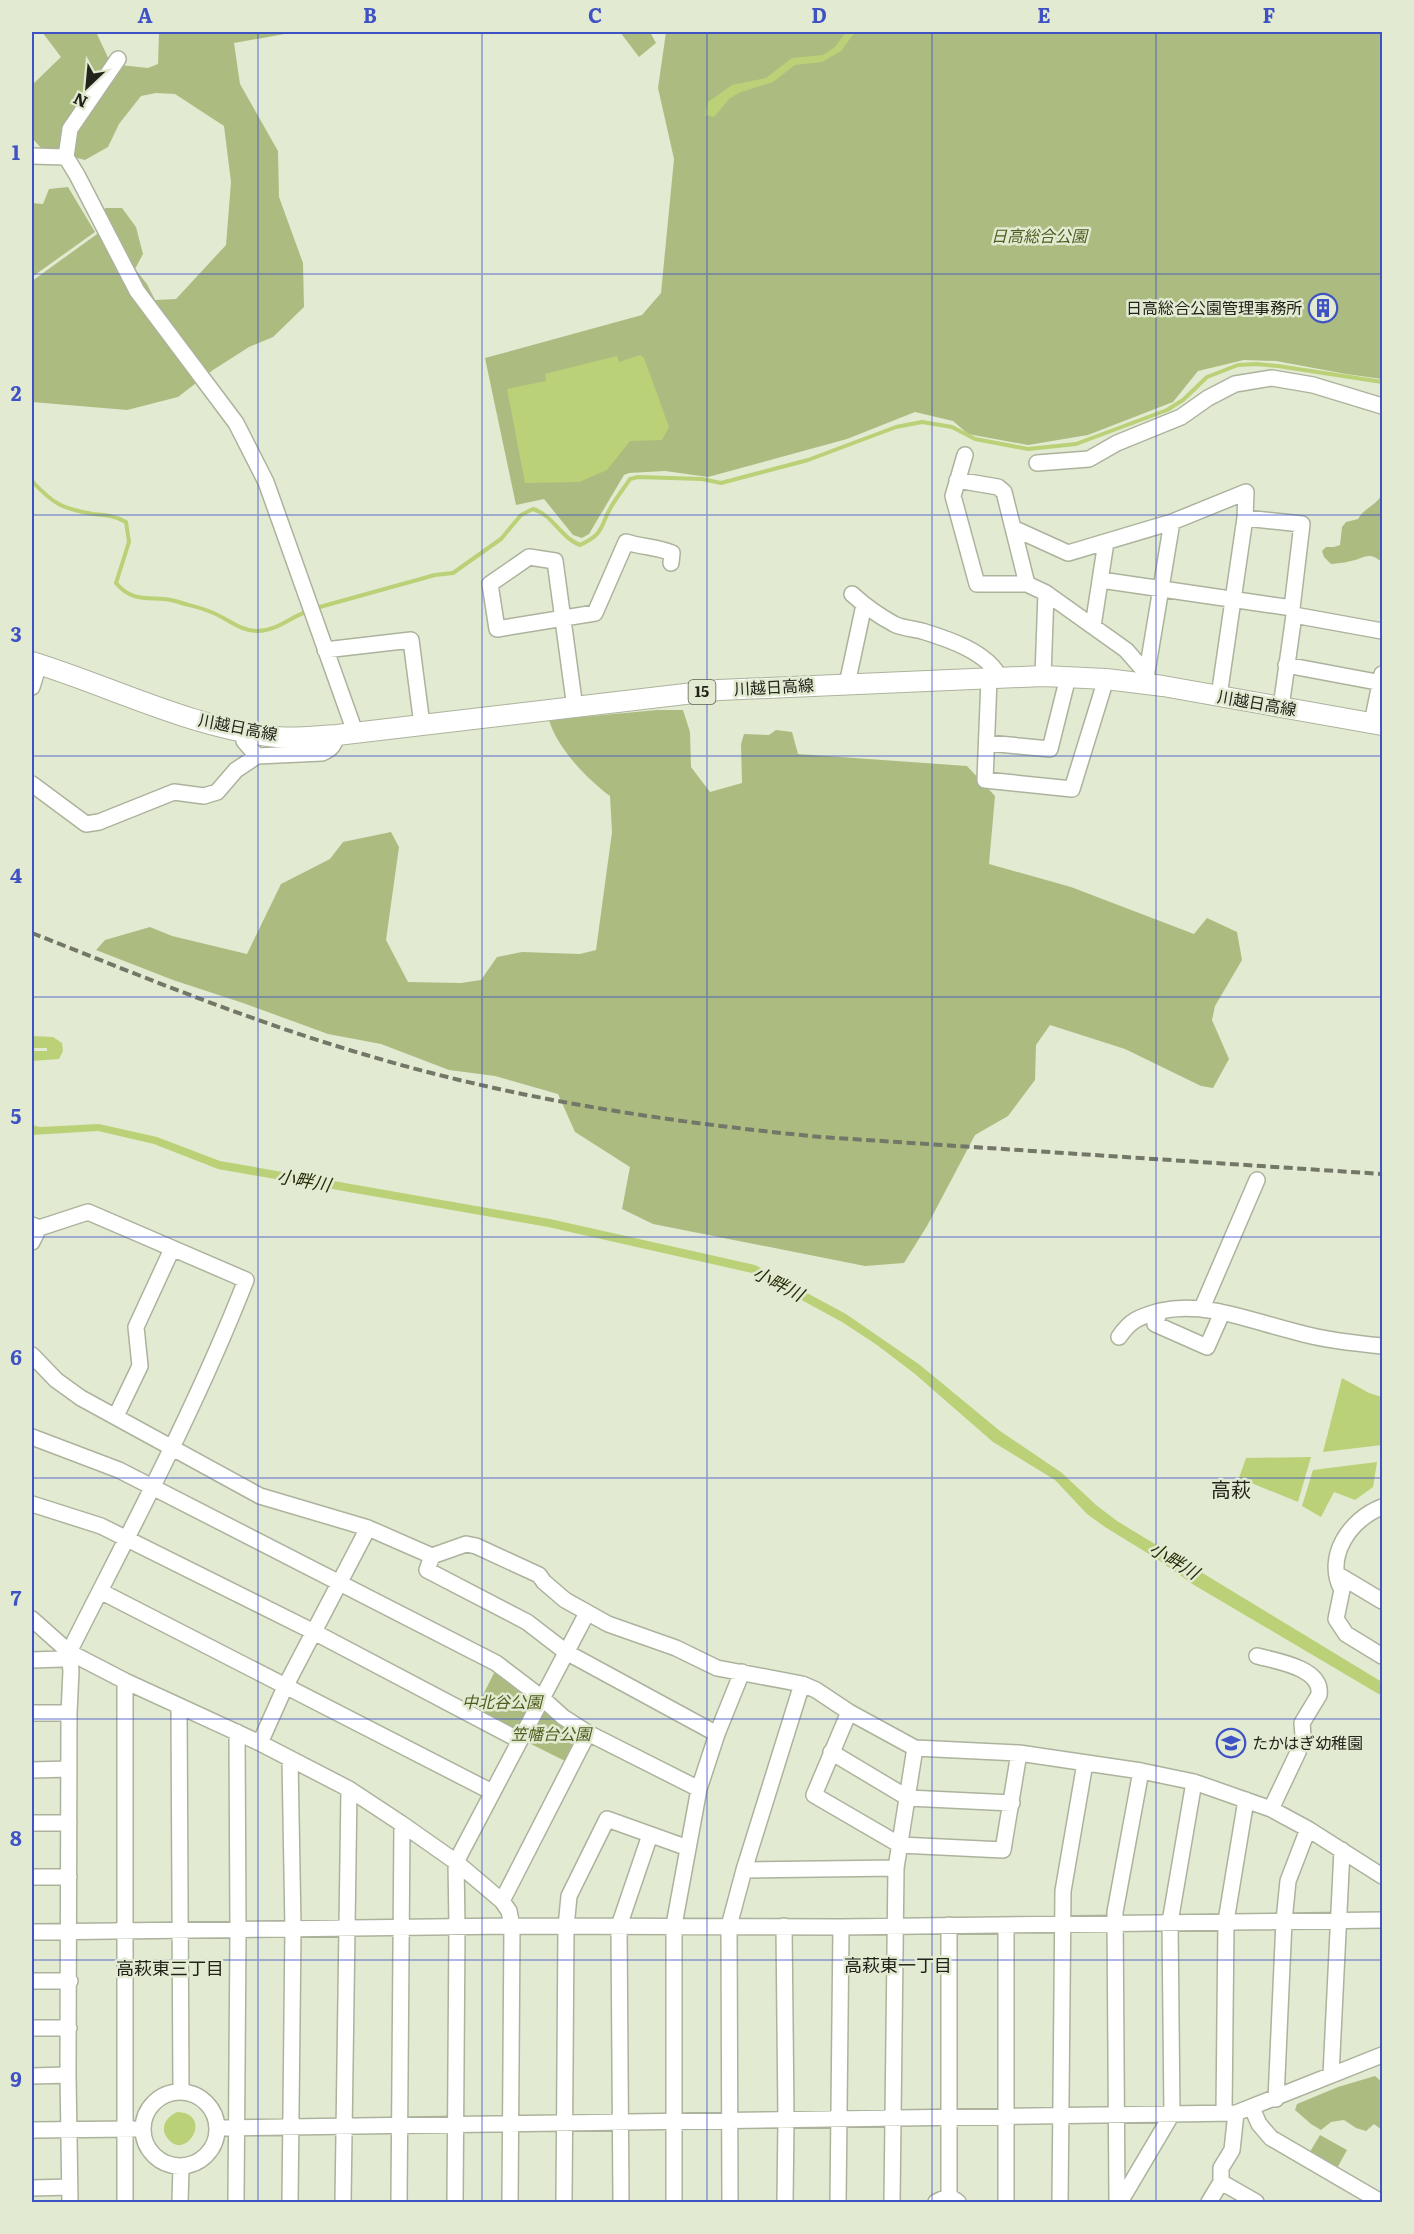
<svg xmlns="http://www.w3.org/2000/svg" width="1414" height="2234" font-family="Literata,'Noto Sans JP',serif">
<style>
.green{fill:#acbc80}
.water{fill:#bad177}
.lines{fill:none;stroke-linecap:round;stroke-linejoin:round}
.stream{stroke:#bad177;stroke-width:4}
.minor-casing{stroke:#acb39c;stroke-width:18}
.major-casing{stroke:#acb39c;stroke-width:22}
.minor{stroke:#fff;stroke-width:15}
.major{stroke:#fff;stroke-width:20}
.rail{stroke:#727767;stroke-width:4;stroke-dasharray:9 4.5;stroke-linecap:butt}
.grid{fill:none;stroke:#3e52c5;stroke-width:1.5;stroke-opacity:0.55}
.labels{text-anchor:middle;stroke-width:5;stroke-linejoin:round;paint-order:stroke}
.shield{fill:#e3ead2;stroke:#5b5f52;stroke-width:1.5}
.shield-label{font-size:15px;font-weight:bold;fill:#21241b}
.park-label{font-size:16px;font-style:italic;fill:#4f5d1e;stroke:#e3ead2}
.poi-label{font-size:16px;fill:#21241b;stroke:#e3ead2;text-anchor:end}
.street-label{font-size:16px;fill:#21241b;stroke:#e3ead2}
.water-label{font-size:18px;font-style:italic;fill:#262e08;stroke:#e3ead2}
.neighbourhood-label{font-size:18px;fill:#21241b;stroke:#e3ead2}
.quarter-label{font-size:20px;fill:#21241b;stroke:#e3ead2}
.neatline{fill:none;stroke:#3e52c5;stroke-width:2}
.grid-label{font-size:20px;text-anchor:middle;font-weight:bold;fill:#3e52c5}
</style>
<rect width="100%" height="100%" fill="#e3ead2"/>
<path class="green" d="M42 32H96L111 64 148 68 158 64 159 32H296L234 43 240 84 278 151 279 197 303 263 304 307 273 337 249 347 213 370 178 397 127 410 32 402V281L104 229 105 208H122L136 227 143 254 135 269 147 284 155 300 176 299 226 245 231 182 224 126 175 94 156 93 141 96 119 124 108 147 85 160 42 149 32 138V85L61 57Z
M620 32H650L656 43 639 57Z
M666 32H1382V379L1346 374 1276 361 1244 360 1198 371 1173 402 1088 435 1028 445 968 434 953 421 915 412 847 439 708 477 665 471 629 473 624 475 589 534 582 538 573 535 544 499 516 505 485 358 642 315 661 293 674 159 658 88Z
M68 187 95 232 32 277V203L43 204 49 189Z
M1382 494V562C1368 551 1366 558 1351 561 1344 563 1337 563 1331 564L1324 557 1322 551 1326 547H1334L1340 545 1342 527 1346 522 1358 519C1364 508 1377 505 1382 494Z
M657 710H683L690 732 691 767 710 792 742 783 741 744 744 734 769 735 776 730 792 732 798 754 967 766 995 796 989 864 1071 887 1194 934 1207 918 1237 932 1242 960 1215 1006 1212 1020 1229 1059 1213 1088 1201 1086 1125 1049 1050 1025 1036 1045 1035 1080 1008 1116 975 1135 927 1226 904 1263 865 1266 653 1224 622 1209 630 1167 575 1132 558 1094 495 1076 449 1070 381 1044 328 1034 243 1003 173 980 96 950 105 940 150 927 172 936 247 954 281 884 330 859 343 842 391 832 399 847 386 940 408 982 461 983 481 980 497 957 522 952 580 954 596 950 612 832 610 796C587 779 557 748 549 720Z
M494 1673 499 1674 526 1695 530 1703 516 1731 475 1711Z
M545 1706 584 1734 569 1763 527 1742Z
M1375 2076 1382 2082V2130L1374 2124 1366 2131 1356 2128 1344 2120 1331 2122 1321 2130 1311 2124 1295 2110 1297 2104 1338 2087Z
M1320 2135 1347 2150 1336 2170 1308 2155Z"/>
<path class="water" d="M846 32H855L841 51 822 62 795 65 773 82 741 92 730 98 714 117 705 115 708 102 732 85 766 78 792 58 823 55 835 47Z
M640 355 644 358 669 427 662 440 630 441 607 470 579 482 525 483 507 389 546 381 545 374 617 356 619 362Z
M32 1036 53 1037 62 1043 63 1051 59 1059 32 1061V1051H47V1048H32Z
M99 1124 157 1137 220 1161 550 1219 755 1265 846 1314 920 1365 1000 1431 1062 1473 1096 1505 1117 1521 1382 1682V1696L1194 1585 1157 1559 1105 1527 1087 1514 1055 1480 993 1442 915 1374 877 1345 842 1322 752 1273 548 1227 218 1169 154 1144 98 1131 32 1135V1125L40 1127Z
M1342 1378 1369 1393 1382 1397V1445L1323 1452Z
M1311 1457 1298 1502 1239 1478 1246 1458Z
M1377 1462 1373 1487 1355 1500 1334 1492 1321 1517 1302 1506 1313 1470Z
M177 2112C214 2113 187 2162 168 2139 159 2128 166 2117 177 2112Z"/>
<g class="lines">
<path class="stream" d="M32 481C53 504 63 509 93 514 105 515 116 516 126 522L129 542 116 583C134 605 153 595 175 601 187 605 200 607 211 612 227 618 239 631 258 631 277 631 291 616 309 611
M316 608 435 575 453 573 501 539 521 515 533 509C553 515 561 538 580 545 605 533 599 528 611 507 617 497 624 488 630 479L638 477 702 479 721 483 808 460 896 427 922 422 952 427 975 439 1028 449 1076 444 1167 410 1183 400 1207 377 1238 365 1256 364 1278 366 1382 382"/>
<g class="minor-casing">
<path id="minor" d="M118 59 70 129 66 157 77 175 137 291 236 423 266 482 355 732
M32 156 66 157
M965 455 953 496 977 584H1027
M1037 463 1089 459 1117 443 1181 417 1208 398 1235 384 1272 378 1313 385 1382 406
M957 480 998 487 1004 492 1027 584 1046 593 1043 676
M1245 518 1302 524 1292 608 1294 615 1281 707
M1013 528 1068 553 1172 522 1246 492 1245 518 1219 696
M1101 580 1292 608
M1046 593 1126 650 1147 674
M852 594C864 605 879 616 894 624 902 628 913 629 922 631 948 639 988 652 1000 678
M1294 615 1382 631
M1093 626 1106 542
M325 650 411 640 422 725
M1286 665 1382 683
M989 679 985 780 1072 789 1106 679
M847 684 864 605
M1145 684 1172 522
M32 687 39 664
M575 708 555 561 529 557 490 584 497 629 595 613 626 542C642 547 657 547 672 553L671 563
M1372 723 1382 674
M243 732 244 741 257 756
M988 743 1050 749 1068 677
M32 784 86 824 99 822 174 792 204 796 217 792 236 770 257 756 322 753C332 749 334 745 337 735
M32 1225 39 1228 88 1212 246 1280C196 1408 131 1529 69 1652L71 1671 69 1713 68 2075 70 2202
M32 1242 39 1228
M1202 1308 1257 1180
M1222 1313 1207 1347 1155 1324 1160 1311C1206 1301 1251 1321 1296 1332 1324 1340 1353 1343 1382 1346
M1119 1337C1131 1319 1140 1317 1160 1311
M32 1355 56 1380 81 1398 260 1496 368 1528 432 1556 466 1544 476 1546 539 1575 544 1582 565 1600 608 1624 676 1648 717 1668 802 1684 816 1690 849 1712 915 1748 1019 1753 1141 1771 1194 1782 1271 1809 1308 1829 1382 1876
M116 1416 140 1366 136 1327 172 1249
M32 1437 119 1470 496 1663 542 1698 563 1717 588 1733 699 1789
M32 1504 101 1526 314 1632 519 1740
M1382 1507C1350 1519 1324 1557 1342 1590L1336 1619 1346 1634 1382 1656
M432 1556 427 1570 527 1622 566 1652 717 1734
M1337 1574 1382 1601
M100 1591 492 1792
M32 1619 69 1652 125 1681 260 1743 349 1789 402 1824 456 1862 502 1901 509 1911 512 1926 510 2202
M1257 1656C1276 1661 1323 1668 1319 1695L1302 1723 1303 1735 1298 1752 1271 1809
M32 1660 62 1659 69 1652
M179 1706 181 2092
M849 1712 814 1795 900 1845 1003 1850 1019 1753
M32 1713H69
M260 1743 285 1687 368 1528
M831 1752 908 1798 1012 1803
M290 1759 293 1928 290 2202
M32 1770 69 1769
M32 1823H69
M744 1870 896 1868
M32 1877H69
M502 1901 588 1733
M949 1925V2196
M784 1926 786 2119 785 2202
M32 1932 512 1926 841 1927 1382 1920
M32 1981H70
M32 2028H69
M1331 2075 1342 1850
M32 2076 68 2075
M143 2129a37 37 0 1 1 74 0a37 37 0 1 1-74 0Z
M1276 2099 1284 1921 1288 1881 1308 1829
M1252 2108 1259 2124 1271 2138 1381 2202
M1224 2113 1226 1921 1246 1800
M218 2128 1236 2113 1382 2055
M32 2130 134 2129
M1221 2182 1256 2202
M32 2188 70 2187
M125 2202V1681
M180 2202 181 2167
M236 2202 238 1931 237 1732
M343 2202 349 1789
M399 2202 402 1824
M455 2202 457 1927 456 1862 587 1613
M564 2202 566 1927 569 1896 607 1819 688 1848
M621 2202 619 1926 650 1835
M674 2202V1925L699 1789 717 1734 742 1672
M730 2202 729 1926 744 1870 802 1684
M838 2202 841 1927
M892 2202 896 1868 915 1748
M936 2202 949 2196 958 2202
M1006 2202V1925
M1060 2202 1063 1891 1085 1763
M1117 2202 1115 1912 1141 1771
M1120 2202 1172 2114 1170 1922 1194 1782
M1209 2202 1221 2182V2168L1232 2150 1236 2113"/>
</g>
<g class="major-casing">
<path id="major" d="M32 662C113 687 191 728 277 737 296 739 317 736 337 735L719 690 1043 676 1106 679 1163 686 1382 725"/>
</g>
<use href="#minor" class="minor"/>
<use href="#major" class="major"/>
<path class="rail" d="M32 933C141 976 250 1021 363 1054 512 1099 667 1122 821 1137L1382 1174"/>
</g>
<path class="grid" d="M258 32V2202M482 32V2202M707 32V2202M932 32V2202M1156 32V2202M32 274H1382M32 515H1382M32 756H1382M32 997H1382M32 1237H1382M32 1478H1382M32 1719H1382M32 1960H1382"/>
<defs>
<g id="building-ring" transform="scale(1.5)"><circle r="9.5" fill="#e3ead2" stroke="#3e52c5" stroke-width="1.5"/><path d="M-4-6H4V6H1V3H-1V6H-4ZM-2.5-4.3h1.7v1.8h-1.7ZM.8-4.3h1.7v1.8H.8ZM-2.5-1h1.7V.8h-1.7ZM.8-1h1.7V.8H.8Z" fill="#3e52c5"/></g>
<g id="school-ring" transform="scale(1.5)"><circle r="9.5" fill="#e3ead2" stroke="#3e52c5" stroke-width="1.5"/><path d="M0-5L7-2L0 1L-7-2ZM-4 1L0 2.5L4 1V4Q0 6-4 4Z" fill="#3e52c5"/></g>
</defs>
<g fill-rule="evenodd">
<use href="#building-ring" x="1323" y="308"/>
<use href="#school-ring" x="1231" y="1743"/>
</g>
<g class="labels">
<rect class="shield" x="688.5" y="680" width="27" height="24" rx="4.5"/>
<g class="shield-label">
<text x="702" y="697">15</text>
</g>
<g class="park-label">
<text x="1039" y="242">日高総合公園</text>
<text x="502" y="1708">中北谷公園</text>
<text x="551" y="1740">笠幡台公園</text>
</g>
<g class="poi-label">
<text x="1302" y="314">日高総合公園管理事務所</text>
<text x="1252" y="1749" text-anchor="start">たかはぎ幼稚園</text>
</g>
<g class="street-label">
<text transform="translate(774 687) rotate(-3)" y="6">川越日高線</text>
<text transform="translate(1257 703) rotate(10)" y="6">川越日高線</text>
<text transform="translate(238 727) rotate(11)" y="6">川越日高線</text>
</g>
<g class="water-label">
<text transform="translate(304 1181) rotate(10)" y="6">小畔川</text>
<text transform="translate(778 1284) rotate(27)" y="6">小畔川</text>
<text transform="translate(1174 1561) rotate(31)" y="6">小畔川</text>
</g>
<g class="neighbourhood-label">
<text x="898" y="1972">高萩東一丁目</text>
<text x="170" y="1975">高萩東三丁目</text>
</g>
<g class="quarter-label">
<text x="1231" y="1497">高萩</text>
</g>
</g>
<rect width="1414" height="2234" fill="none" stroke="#e3ead2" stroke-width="66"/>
<g transform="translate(87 87) rotate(206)" stroke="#e3ead2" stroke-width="4.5" paint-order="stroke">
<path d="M0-4.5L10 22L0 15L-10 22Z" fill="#21241b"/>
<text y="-9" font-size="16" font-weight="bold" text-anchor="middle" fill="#21241b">N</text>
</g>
<rect x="33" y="33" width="1348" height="2168" class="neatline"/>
<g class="grid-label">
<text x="145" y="23">A</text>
<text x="370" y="23">B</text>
<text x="595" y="23">C</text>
<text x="819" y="23">D</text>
<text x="1044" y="23">E</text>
<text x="1269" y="23">F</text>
<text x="16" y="160">1</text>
<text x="16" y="401">2</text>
<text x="16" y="642">3</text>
<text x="16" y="883">4</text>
<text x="16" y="1124">5</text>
<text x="16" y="1365">6</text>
<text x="16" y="1606">7</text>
<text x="16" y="1846">8</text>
<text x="16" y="2087">9</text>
</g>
</svg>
